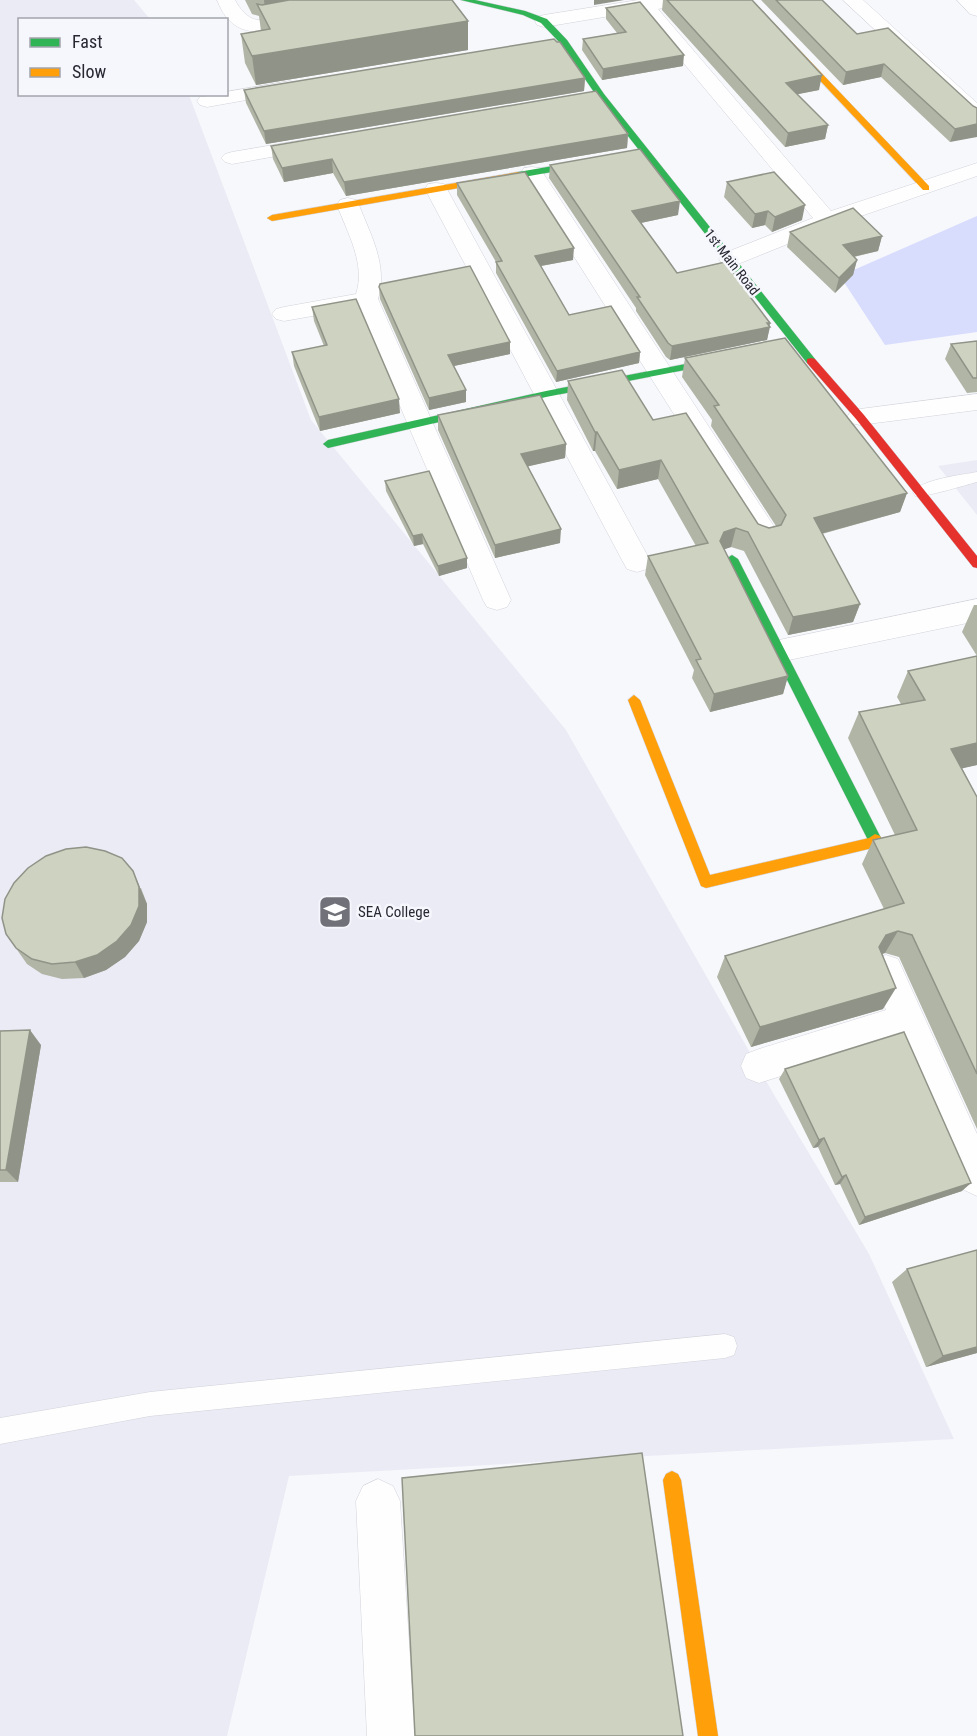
<svg xmlns="http://www.w3.org/2000/svg" width="977" height="1736" font-family="'Roboto Condensed',sans-serif">
<style>
.built{fill:#eaebf5}
.green{fill:#d8dcfd}
.lines{fill:none;stroke-linecap:round;stroke-linejoin:round}
.lane-casing{stroke:#d2d3da;stroke-width:1}
.street-casing{stroke:#d2d3da;stroke-width:1}
.fast-casing{stroke:#d2d3da;stroke-width:1}
.slow-casing{stroke:#d2d3da;stroke-width:1}
.jam-casing{stroke:#d2d3da;stroke-width:1}
.lane{fill:#fefeff;fill-rule:evenodd}
.street{fill:#fefeff;fill-rule:evenodd}
.fast{fill:#30b455;fill-rule:evenodd}
.slow{fill:#ff9f0a;fill-rule:evenodd}
.jam{fill:#e5322d;fill-rule:evenodd}
.wall{fill:#b0b5a6}
.shaded-wall{fill:#909387}
.building{fill:#cdd2c1;stroke:#909387;stroke-width:1.5}
.labels{text-anchor:middle;stroke-width:5;stroke-linejoin:round;paint-order:stroke}
.far-street-label{font-size:14px;fill:#272832;stroke:#f6f7fd}
.poi-label{font-size:15px;fill:#272832;stroke:#f6f7fd;text-anchor:start}
</style>
<rect width="100%" height="100%" fill="#f7f8fc"/>
<path class="built" d="M0 0H134L150 19 20 20V94L189 95 311 420 566 730 773 1093 869 1254 954 1439 289 1476 227 1736H0Z
M977 460V515L938 466Z"/>
<path class="green" d="M977 216V332L885 345 840 276Z"/>
<g class="lines">
<g class="lane-casing">
<path id="lane" d="M977 472V482C965 485 924 498 915 496L913 492C922 479 962 475 977 472Z
M725 1334 734 1337 737 1346 734 1355 725 1358 150 1416 0 1444V1418L150 1392Z"/>
</g>
<g class="street-casing">
<path id="street" d="M217 0H235C257 40 279 7 310 15L312 19 310 23C286 29 248 41 229 20 223 14 220 7 217 0Z
M638 0H686L684 4 658 9 831 211 977 163V176L835 225 738 264 730 266 722 264 719 259 722 254 813 218 640 11 544 27 537 25 535 21 537 17 544 15Z
M843 0H863L977 103V120L970 118Z
M957 0H977V16L970 14Z
M290 81 297 83 300 87 297 91 207 107 200 105 197 101 200 97 226 94V92Z
M315 138 322 140 325 144 322 148 232 164 225 162 221 158 225 154 232 152Z
M532 167 540 168 543 173 775 528 779 535 775 542 765 545 755 542 521 173 524 168Z
M436 183 444 184 447 189 651 562 647 569 637 572 627 569 623 562 425 189 428 184Z
M348 198 356 200 359 205C371 236 388 265 378 299L511 600 507 607 497 610 487 607 483 600 358 308 284 321 276 319 272 314 276 309 284 307 356 294C366 264 347 232 337 205L340 200Z
M977 394V410L860 425 851 423 847 417 851 411 860 409Z
M977 599V621L779 662 769 659 764 651 769 643 779 640Z
M886 955 898 959 977 1134V1196L964 1190 898 1039 759 1083 746 1078 741 1066 746 1054 759 1049 886 1010 869 970 874 959Z
M378 1479 393 1486 400 1501 415 1736H367L356 1501 363 1486Z"/>
</g>
<g class="fast-casing">
<path id="fast" d="M461 0H475L525 11 547 19 567 40 604 94 815 359V363H807L598 98 561 44 541 23 523 15Z
M594 159 597 160V164L518 178 514 175 518 172Z
M727 356 732 359 731 361 546 397 328 448 323 444 328 440 546 391Z
M732 555 738 559 880 836 882 840 880 844H870L726 559Z"/>
</g>
<g class="slow-casing">
<path id="slow" d="M744 0H752L929 186V190H923Z
M518 172 521 173V177L272 221 267 218 272 215Z
M634 695 640 700 710 875 869 838 875 834 880 836 883 842 881 846 706 888 701 886 628 700Z
M672 1471 678 1474 681 1480 718 1736H698L663 1480 666 1474Z"/>
</g>
<g class="jam-casing">
<path id="jam" d="M811 358 815 359 864 415 977 556V568L973 567 856 419 807 363V359Z"/>
</g>
<use href="#lane" class="lane"/>
<use href="#street" class="street"/>
<use href="#fast" class="fast"/>
<use href="#slow" class="slow"/>
<use href="#jam" class="jam"/>
</g>
<path class="wall" d="M245 0H452L468 21V50L256 85 245 63 241 34 261 31 259 16 252 14Z
M663 0H752L819 90 797 94 828 125 825 139 785 147 662 10Z
M761 0H822L857 34 973 106 950 142 881 77 843 85Z
M606 8 683 66 602 80 582 50 583 39 617 33 606 19Z
M585 78 584 91 266 144 246 103 244 90Z
M628 134 627 148 346 196 333 173 284 182 273 159 271 146Z
M550 165 678 215 641 223 677 273 752 300 770 323 767 340 670 360 666 357 636 311V308L549 178Z
M727 182 802 220 772 232 765 225 752 228 724 197Z
M457 183 573 260 541 266 569 315 640 352 639 363 556 382 496 273V262L457 195Z
M790 232 882 236 878 251 854 257 857 260 853 275 835 293 787 247Z
M379 287 510 342V354L454 366 466 402 429 410 380 299Z
M312 307 400 413 320 431 294 366 292 352 324 346 314 321Z
M977 341V392L967 393 945 359 951 344Z
M685 358 907 493 900 512 822 534 860 604 853 622 788 635 744 551 731 547 724 549 788 676 783 694 710 712 692 678 694 670 645 575 648 556 696 546 658 479 617 489 595 451H593L567 400 568 381 653 420 758 524 769 528 776 526 711 426 712 420 682 377Z
M438 415 566 444 565 458 528 466 560 543 495 558 438 430Z
M385 481 467 558V568L439 576 423 544 414 546 386 491Z
M974 605H977V765L962 768 977 797V1129L899 957 885 953 882 954 883 1009 751 1047 717 977 725 956 884 909 862 864 873 840 895 835 848 738 859 712 901 704 897 697 908 671 977 656 962 632Z
M141 888 147 904V922L139 941 125 957 106 970 84 978 62 979 42 974 27 964 6 934Z
M0 1031 41 1045 18 1182H0Z
M785 1069 962 1191 859 1225 840 1184 835 1185 818 1147 813 1148 779 1079Z
M907 1269 977 1353 926 1367 892 1282Z"/>
<path class="shaded-wall" d="M264 0H361L266 17Z
M594 0H624L594 5Z
M468 21V50L256 85 252 56Z
M684 55 683 66 602 80 603 69Z
M884 64 881 77 843 85 846 72Z
M822 75 819 90 784 97 786 83Z
M585 78 584 91 266 144 264 131Z
M977 124V137L950 142 955 129Z
M828 125 825 139 785 147 788 133Z
M628 134 627 148 346 196 344 182Z
M332 159 333 173 284 182 282 168Z
M680 201 678 215 631 225 632 211Z
M805 205 802 220 772 232 775 217Z
M768 211 765 225 752 228 755 214Z
M882 236 878 251 839 260 843 245Z
M574 248 573 260 535 267V256Z
M857 260 853 275 835 293 839 278Z
M770 323 769 327H770L767 340 670 360 672 346Z
M510 342V354L449 367 448 355Z
M640 352 639 363 556 382 557 371Z
M466 390V402L429 410V398Z
M399 399 400 413 320 431 319 417Z
M595 432H597L595 451H593Z
M566 444 565 458 521 468V454Z
M661 460 658 479 617 489 619 470Z
M907 493 900 512 809 537 814 518Z
M736 528 731 547 720 551V541L724 532Z
M561 529 560 543 495 558V545Z
M422 534 423 544 414 546 413 536Z
M467 558V568L439 576 438 566Z
M860 604 853 622 788 635 793 617Z
M788 676 783 694 710 712 714 694Z
M977 743V765L938 774 951 749Z
M133 871 147 904V922L139 941 125 957 106 970 84 978 75 962Z
M898 931 885 953 873 957 886 935Z
M896 988 883 1009 751 1047 760 1027Z
M30 1030 41 1045 18 1182 6 1170Z
M824 1138 818 1147 813 1148 819 1140Z
M846 1175 840 1184 835 1185 842 1177Z
M971 1183 962 1191 859 1225 865 1217Z
M977 1347V1353L926 1367 943 1356Z"/>
<path class="building" d="M289 0H452L468 21 252 56 241 34 270 29 257 4 262 5Z
M667 0H752L822 75 786 83 828 125 788 133Z
M776 0H822L857 34 888 28 973 106 977 108V124L955 129 884 64 846 72Z
M640 2 684 55 603 69 583 39 626 32 606 8Z
M554 39 557 42H560L585 78 264 131 244 90Z
M596 91 628 134 344 182 332 159 282 168 271 146Z
M640 149 680 201 632 211 665 256 677 273 725 262 753 297 751 298 770 323H767L770 327 672 346 668 343 637 297H640L550 165Z
M525 172 574 248 535 256 569 315 611 306 640 352 557 371 496 262 502 261 457 183Z
M774 172 805 205 775 217 768 211 755 214 727 182Z
M853 208 882 236 843 245 857 260 839 278 790 232Z
M470 266 510 342 448 355 466 390 429 398 379 287 380 284Z
M356 299 399 399 319 417 292 352 327 345 312 307Z
M785 338 907 493 814 518 860 604 826 611 793 617 748 532 736 528 724 532 720 541 788 676 714 694 696 660 701 659 648 556 708 543 661 460 619 470 597 432H595L568 381 622 370 653 420 686 413 758 524 769 528 781 525 786 515 714 406 719 405 685 358Z
M977 341V378H973L951 344Z
M540 395 566 444 521 454 561 529 495 545 438 415Z
M429 471 467 558 438 566 422 534 413 536 385 481Z
M977 656V743L951 749 977 797V1074L912 935 898 931 886 935 879 947 896 988 760 1027 725 956 904 903 873 840 917 830 859 712 925 700 908 671Z
M86 847 105 851 122 858 133 871 139 887V906L131 925 117 941 97 955 75 962 52 964 32 959 16 948 6 934 2 918 5 899 14 883 28 868 46 856 66 849Z
M30 1030 6 1170H0V1031Z
M904 1032 971 1183 865 1217 846 1175 842 1177 824 1138 819 1140 785 1069Z
M977 1250V1347L943 1356 907 1269Z
M642 1453 683 1736H415L402 1478Z"/>
<defs>
<g id="university-square" transform="scale(1.725)"><rect x="-9" y="-9" width="18" height="18" rx="4" fill="#707179" stroke="#f6f7fd"/><path d="M0-5L7-2L0 1L-7-2ZM-4 1L0 2.5L4 1V4Q0 6-4 4Z" fill="#fff"/></g>
</defs>
<g fill-rule="evenodd">
<use href="#university-square" x="335" y="912"/>
</g>
<g class="labels">
<g class="far-street-label">
<text transform="translate(732 262) rotate(52)" y="5">1st Main Road</text>
</g>
<g class="poi-label">
<text x="358" y="917">SEA College</text>
</g>
</g>
<rect x="18" y="18" width="210" height="78" fill="#f6f7fd" stroke="#a3a4ac" stroke-width="1.5"/>
<rect x="30" y="38" width="30" height="9" fill="#30b455" stroke="#a3a4ac" stroke-width="1.5"/>
<text x="72" y="48" font-size="18" fill="#272832">Fast</text>
<rect x="30" y="68" width="30" height="9" fill="#ff9f0a" stroke="#a3a4ac" stroke-width="1.5"/>
<text x="72" y="78" font-size="18" fill="#272832">Slow</text>
</svg>
